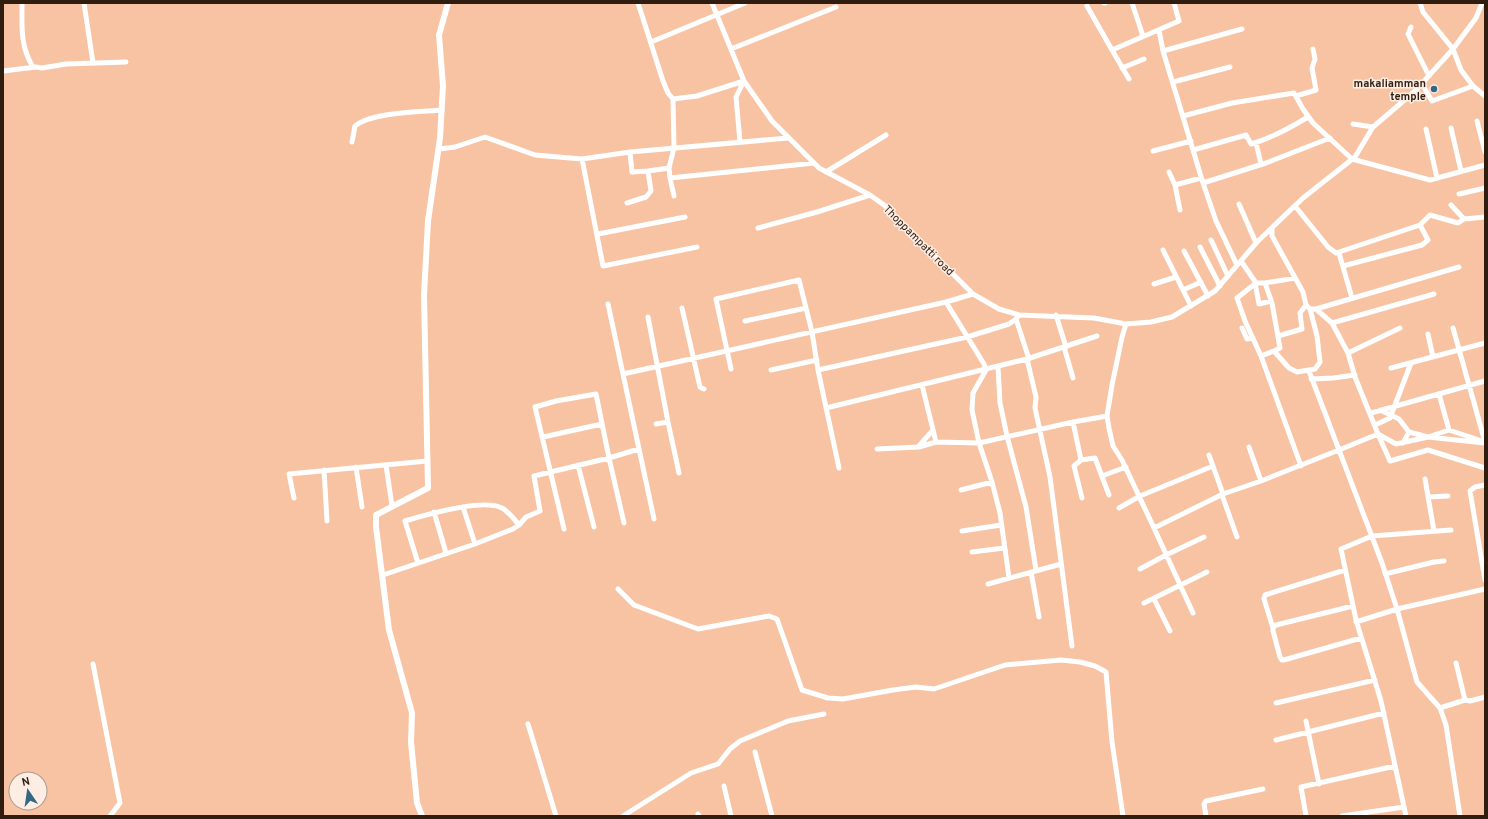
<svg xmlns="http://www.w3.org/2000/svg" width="1488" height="819" font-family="Overpass,sans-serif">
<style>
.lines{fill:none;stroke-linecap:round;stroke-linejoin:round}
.minor{stroke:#fff;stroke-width:5}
.tertiary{stroke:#fff;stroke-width:6}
.poi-dot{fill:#326884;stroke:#feede3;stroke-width:1.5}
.labels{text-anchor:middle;stroke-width:3;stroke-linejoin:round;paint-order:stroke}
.poi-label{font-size:11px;font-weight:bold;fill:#301d10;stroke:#feede3;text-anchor:end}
.street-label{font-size:11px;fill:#301d10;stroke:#feede3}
</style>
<rect width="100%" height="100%" fill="#f8c3a3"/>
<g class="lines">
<path class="minor" d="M22 3C22 27 20 46 33 67
M84 3 93 63
M638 3 663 81 668 93 673 99 697 96 744 81 772 121 819 168 870 195 884 205 973 294 999 309 1019 315 1094 318 1126 324 1151 322 1172 317 1215 291 1257 242 1303 198 1355 157 1373 127 1415 91 1453 49 1476 18 1482 3
M712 3 744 81 736 97 740 142
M1104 3H1105
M1132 3 1143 36
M1420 3 1423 12 1453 49 1461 70 1473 86 1485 96
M1087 6 1112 50 1179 21 1174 3
M1411 27 1408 34 1429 76
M1159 30 1163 51 1203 183 1216 221 1237 265
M651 42 745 3
M731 49 836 7
M1112 50 1129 79
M1163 51 1242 29
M1122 68 1144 59
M3 71 36 67 42 68 66 64 126 62
M1173 82 1230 67
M1422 84 1432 101 1473 86
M1296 96 1316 90 1312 68 1315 59 1313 49
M1183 116 1232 103 1294 93 1303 109 1313 123 1352 159 1430 180 1485 165
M1477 121 1485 152
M1353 124 1373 127
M1451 128 1461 171
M1426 129 1437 178
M352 142 355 126C372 112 419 112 442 110
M1256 143 1261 164
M439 149 455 147 485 137 535 155 582 159
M1193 150 1246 135 1251 144C1272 138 1290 128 1308 117
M1153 151 1191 141
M630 152 632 172 648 171 669 168 670 178 814 163
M669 168 674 148 673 99
M826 172 886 135
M1169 172 1175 185 1180 210
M670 178 674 196
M1203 183 1266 163 1330 138
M1175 185 1201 178
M1459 194 1485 188
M627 203 646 197 651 191 648 171
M1239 204 1256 243
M1451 205 1464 219
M1295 206 1328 247 1336 253 1420 225 1428 240 1422 245 1343 266
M1420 225 1430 215 1458 223 1464 219 1485 217
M758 228 817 212 870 195
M1272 229V236L1303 292 1306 305 1310 309H1316L1332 323 1348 353 1355 377 1378 434 1339 450 1382 563 1397 609 1417 682 1440 708 1446 725 1460 816
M598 234 685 217
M1211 240 1228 276
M697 247 603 266 582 159 630 152 788 138
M1200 247 1220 286
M1163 250 1191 306
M1184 251 1208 296
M1339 253 1352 298
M1241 261 1256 283 1237 298 1245 321 1261 356 1301 466
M1255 283 1259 304 1271 301
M1256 283H1265L1272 303 1280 348 1274 351 1289 368 1297 372 1315 369 1320 362 1317 336 1310 309
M1265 283 1295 278
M1154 284 1176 277
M1183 290 1201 282
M946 302 984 364 986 370 973 393 972 410 979 443 992 482 1000 513 1009 578
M608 304 654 519
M682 308 700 387 704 389
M1316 309 1459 267
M1056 315 1066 347
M648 317 668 422 679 473
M1016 319 1029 359
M745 321 806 308
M1332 323 1434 294
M1126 324 1122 337 1112 385 1107 416 1109 428 1113 446 1122 460 1154 528 1223 494 1261 481 1339 450 1309 371
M1242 328 1247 339 1253 338
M1453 328 1485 442
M1428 334 1433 357
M1278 336 1302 329 1300 313 1306 305
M1064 347 1073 378
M1348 353 1400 328
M1261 356 1274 351
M1027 359 1036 397 1035 408 1050 477 1072 646
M998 367 1000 403 1007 436 1026 507 1036 570
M1391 368 1485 343
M731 369 716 299 799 280 812 332 818 370 839 468
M771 370 817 360
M818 370 967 337 1009 324 1016 319 1019 315
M623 374 946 302 973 294
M1311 379 1333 378 1355 375
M922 385 936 442
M1439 394 1449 430
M826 408 1027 359 1097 336
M1380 410 1399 419 1409 432 1403 443
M1371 413 1485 381
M1073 422 1081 460
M656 424 668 422
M1375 425 1390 418 1411 363
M1409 432 1428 437 1449 430 1485 442
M1378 434 1390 461 1428 450 1485 468
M1378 434 1396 444 1428 437 1485 443
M543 437 602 424
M919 446 933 430
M1249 447 1261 481
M877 449 919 447 936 442 979 443 1073 422 1107 416
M1209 455 1223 494
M386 465 392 506
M578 465 594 527
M356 467 362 507
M324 470 327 521
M1102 476 1126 467
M1425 479 1434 531
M1485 485 1475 487 1470 491 1485 580
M961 490 992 482
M1222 495 1237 537
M1428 497 1448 496
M294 498 289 474 427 461
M1082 498 1074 466 1081 460 1095 458 1109 495
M463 507 475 544
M1119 508 1140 496 1213 466
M434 512 446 553
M1154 528 1193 613
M564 529 535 407 556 401 596 394 609 458 624 523
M962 531 1001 525
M972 552 1004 548
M418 563 405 521C425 515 483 498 502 508 509 512 514 519 519 525
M1140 569 1166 555 1204 537
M1031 572 1039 617
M1385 574 1434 562 1444 561
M383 575 475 544 513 529 519 525 526 517 540 511 534 476 609 458 639 449
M988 584 1061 564
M618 589 634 605 698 629 769 616 777 619 802 690 828 698 843 699 893 690 916 687 934 689 1005 665 1061 660 1080 662 1095 666 1106 672 1112 742 1123 816
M1154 599 1170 631
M1144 603 1207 572
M1353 606 1276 625 1273 628V631L1280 657 1282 660H1284L1361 638
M1356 622 1397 609 1485 589
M1273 628 1264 599 1265 595 1345 570
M1456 663 1465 700
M93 664 120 803 110 816
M1276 703 1375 680
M1440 708 1465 700 1470 701 1485 697
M1306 721 1319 784
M528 724 556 816
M1276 740 1384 713
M755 752 772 816
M724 786 731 816
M698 814 699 816
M623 816 691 773 718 764 730 749 740 741 788 721 824 714
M1206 816 1204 804 1206 801 1263 789
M1306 816 1301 787 1395 766
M1342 816 1404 807
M1406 816 1381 701 1356 620 1341 549 1372 536 1451 530"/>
<path class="tertiary" d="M422 816 417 803 411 742 412 713 389 630 376 527V515L428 488 424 295 428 221 440 138 443 86 439 35 448 3"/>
</g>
<circle class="poi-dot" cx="1434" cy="89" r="4"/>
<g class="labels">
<g class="poi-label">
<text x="1426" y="87">makaliamman<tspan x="1426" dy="13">temple</tspan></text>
</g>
<g class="street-label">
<text transform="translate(919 240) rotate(45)" y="4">Thoppampatti road</text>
</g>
</g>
<rect width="1488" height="819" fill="none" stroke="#301d10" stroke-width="8"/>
<g transform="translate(28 791) rotate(347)"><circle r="19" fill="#feede3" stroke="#ac9a8f"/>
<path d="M0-3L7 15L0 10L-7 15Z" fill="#326884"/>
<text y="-6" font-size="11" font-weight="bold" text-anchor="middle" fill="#301d10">N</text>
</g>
</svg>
